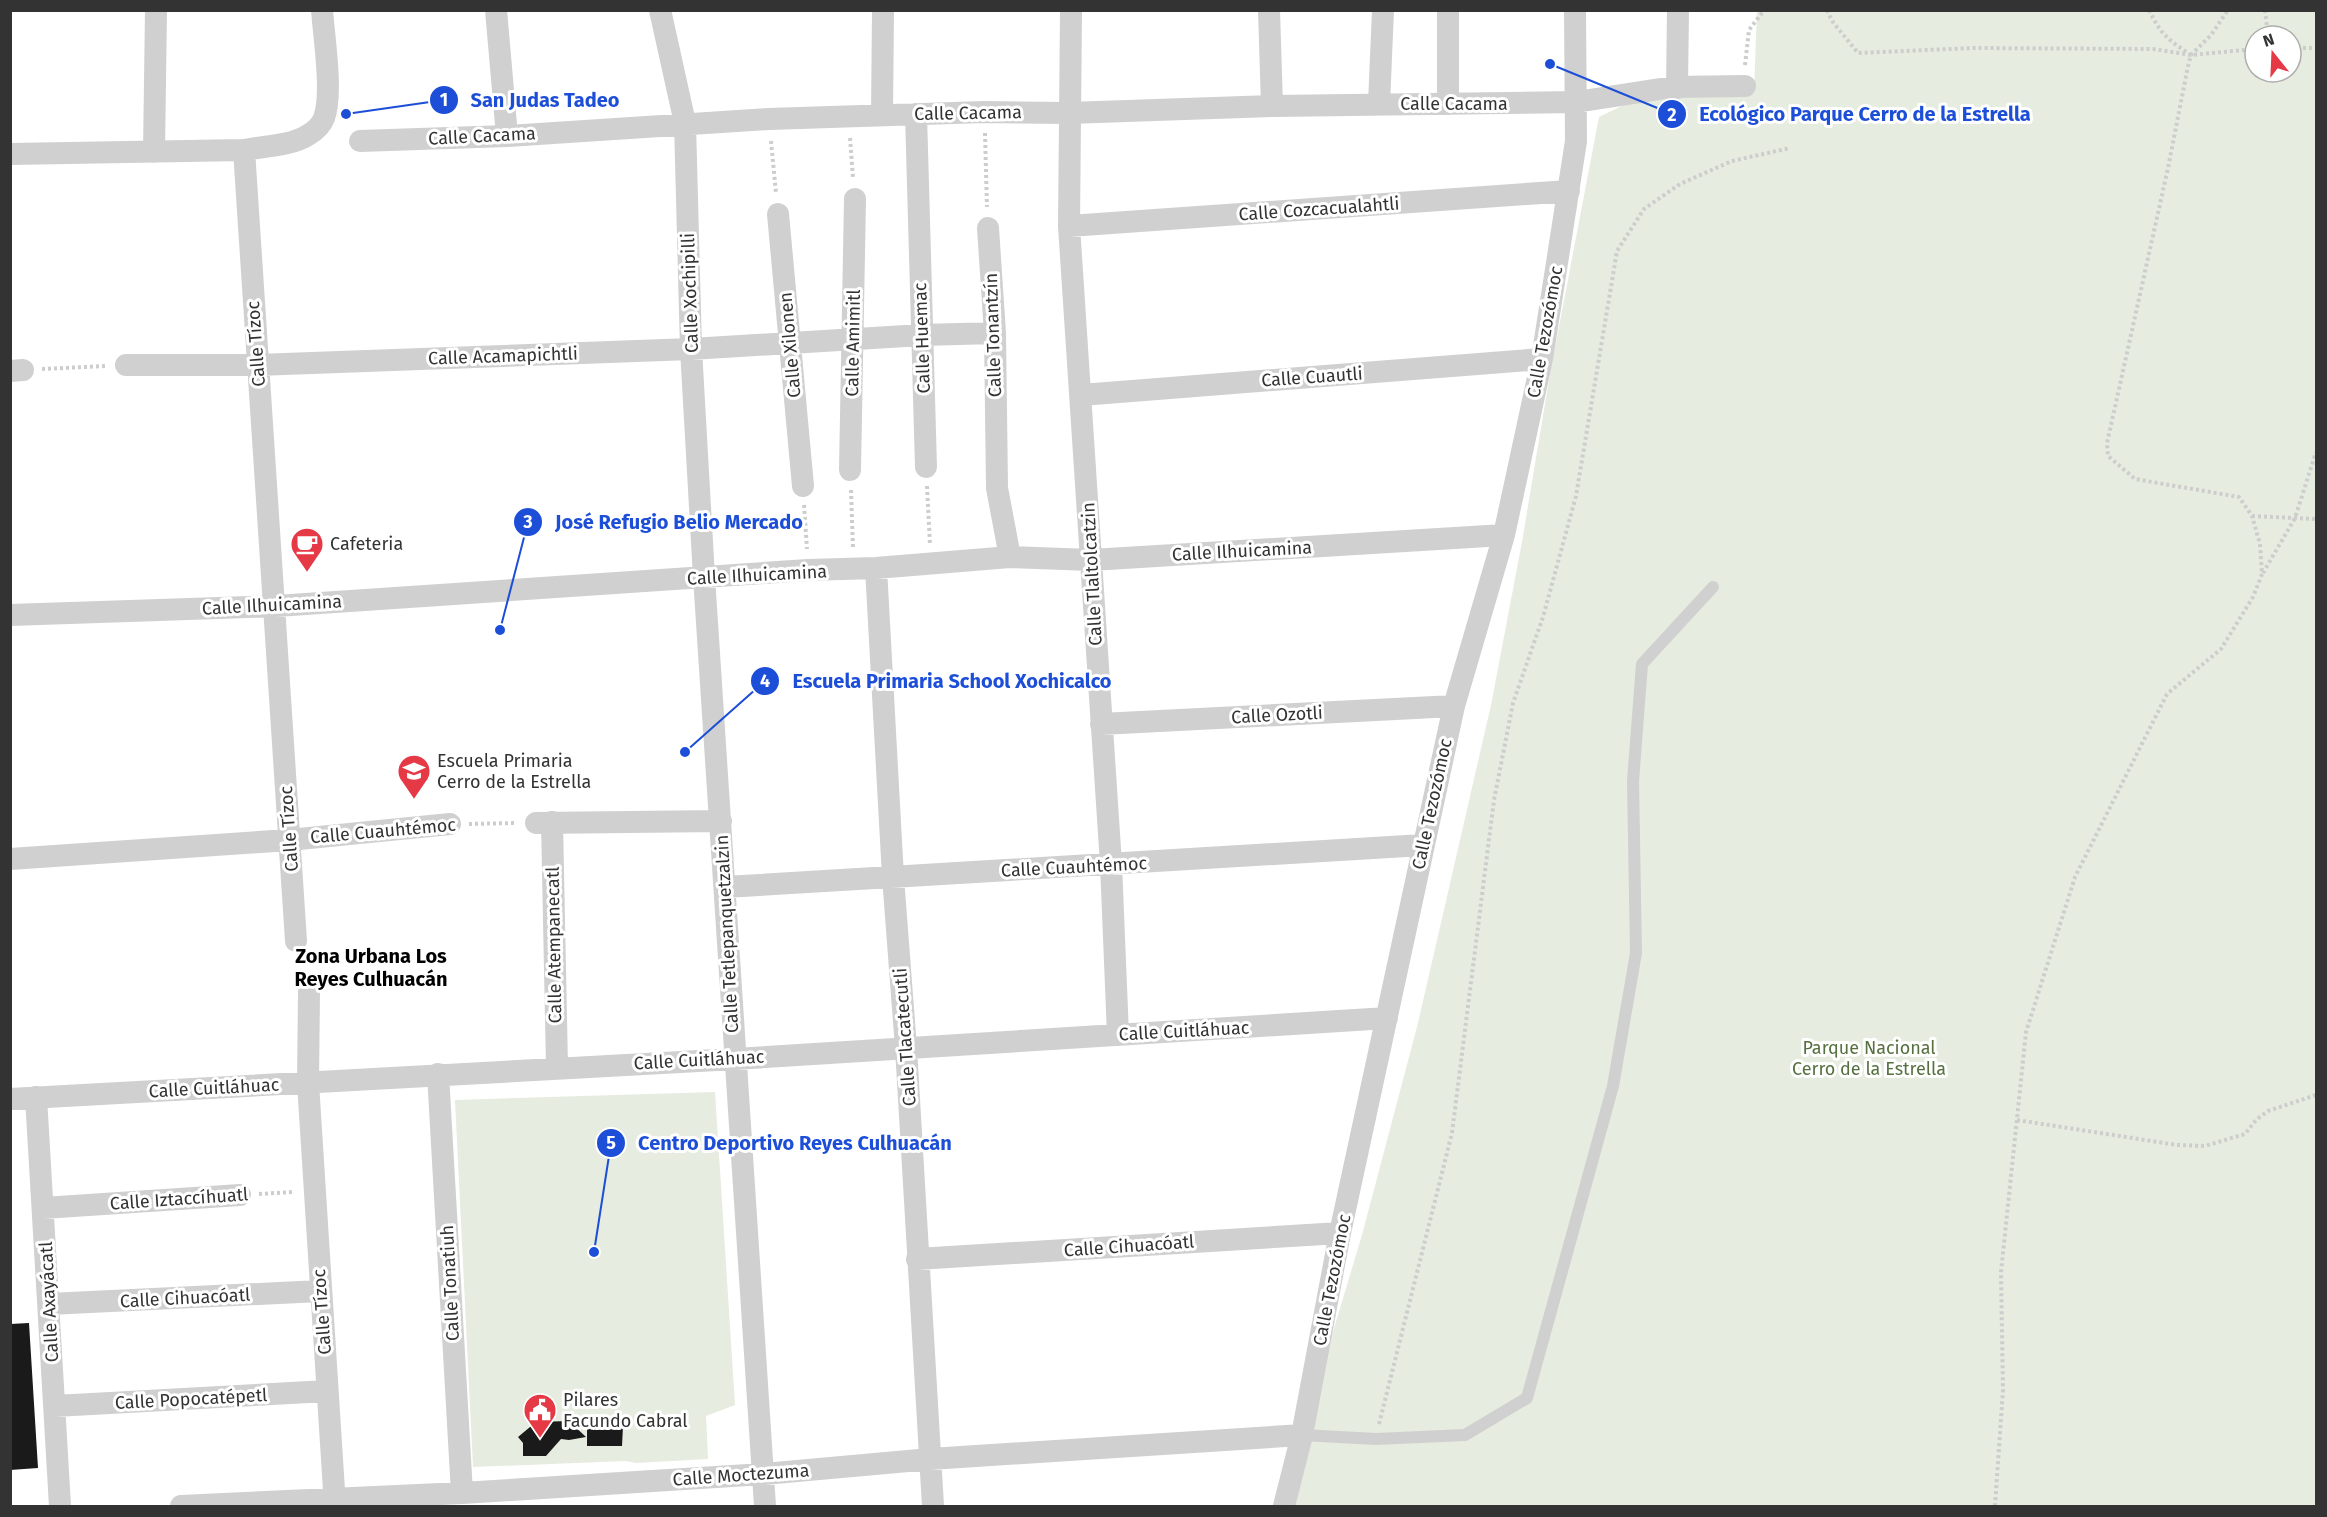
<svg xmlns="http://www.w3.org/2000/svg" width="2327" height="1517" font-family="'Fira Sans',sans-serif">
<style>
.green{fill:#e6ecdf;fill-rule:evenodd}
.building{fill:#1a1a1a}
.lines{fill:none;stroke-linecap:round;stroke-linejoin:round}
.path{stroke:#cdcdcd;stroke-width:4;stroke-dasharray:3 3;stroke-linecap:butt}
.lane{stroke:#d0d0d0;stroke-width:12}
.street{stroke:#d0d0d0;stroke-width:22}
.labels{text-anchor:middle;stroke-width:6;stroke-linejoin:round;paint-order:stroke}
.street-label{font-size:18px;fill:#333;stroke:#fff}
.poi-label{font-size:18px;fill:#333;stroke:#fff;text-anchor:start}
.park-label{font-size:18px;fill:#56703f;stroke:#fff}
.neighbourhood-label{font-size:20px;font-weight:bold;fill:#000;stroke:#fff}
.leader{fill:none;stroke:#1d4ed8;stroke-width:2}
.callout-dot{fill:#1d4ed8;stroke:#fff;stroke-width:2}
.mark-label{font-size:18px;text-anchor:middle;font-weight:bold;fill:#fff}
.callout-label{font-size:20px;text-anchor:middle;font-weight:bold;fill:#1d4ed8;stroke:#fff;stroke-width:6;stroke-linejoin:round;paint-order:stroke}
</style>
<rect width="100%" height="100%" fill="#fff"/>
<path class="green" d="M1757 11H2316V1506H1286L1302 1435 1362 1235 1418 1023 1491 705 1522 542 1550 374 1599 117 1634 100 1754 92ZM2255 36H2291V72H2255Z
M715 1092 735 1405 706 1416 708 1459 636 1463 626 1461 473 1467 455 1100Z"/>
<path class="building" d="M29 1323 38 1468 10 1470V1324Z
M569 1421 586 1437 569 1440 561 1439 546 1456H523V1443L518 1437 536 1422Z
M623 1426 622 1446H587V1427Z"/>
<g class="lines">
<path class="path" d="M1827 10 1832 21 1858 53 1973 48 2153 49 2191 55 2255 49
M2149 10C2160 33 2168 40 2188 53
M2265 10 2268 36
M2291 48H2316
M1745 65 1749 30 1764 10
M985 133 987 207
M850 138 853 178
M771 141 776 193
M42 369 106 366
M927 486 930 544
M851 490 853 548
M804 505 807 549
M2252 516 2316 519
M2263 573 2295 518 2316 452
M469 824 515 823
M2017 1120 2177 1145 2205 1146 2245 1134 2256 1120 2268 1111 2316 1095
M259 1194 293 1192
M1379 1424 1452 1133 1494 800 1513 703 1543 617 1576 496 1617 251 1644 209 1680 184 1732 161 1790 148
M1995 1506 2003 1390 2001 1272 2026 1032 2075 877 2167 694 2221 649 2253 597 2262 574 2260 544 2252 516 2239 497 2135 479 2108 456 2107 443 2168 168 2188 66 2191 55 2211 35 2228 10"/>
<path class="lane" d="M1302 1435 1376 1439 1465 1435 1527 1398 1613 1086 1636 953 1633 781 1642 664 1713 587"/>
<path class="street" d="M496 10 507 136
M660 10 685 123 691 349 704 577 765 1506
M1071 10 1069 226 1111 864 1118 1035
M1269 10 1272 106
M1677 88 1678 10
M1379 104 1383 10
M1448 104V10
M916 114 926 467
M882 115 883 10
M360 141 507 136 769 119 984 112 1069 113 1272 106 1576 102 1673 87 1745 86
M244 150 296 941
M154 152 156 10
M10 154 244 150C265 146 291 146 308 135 315 131 321 126 324 118 333 94 324 38 322 10
M778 214 803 486
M1069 226 1569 191
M988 228 995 333 997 488 1010 557
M126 365H257L691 349 922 335 995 333
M10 371 23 370
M1081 395 1542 359
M850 470 855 199
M876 568 893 877 906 1048 933 1506
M10 615 276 606 808 570 876 568 1010 557 1091 560 1504 535
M1101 724 1454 706
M552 822 557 1067
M536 823 721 821
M10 859 289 840 450 824
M725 887 1423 845
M309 992 308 1083 335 1506
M438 1074 462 1493
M36 1097 60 1506
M10 1099 735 1059 1387 1018
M43 1208 240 1195
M917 1259 1340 1233
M49 1304 320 1291
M55 1406 327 1391
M181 1506 462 1493 764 1474 930 1459 1302 1435
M1284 1506 1302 1435 1340 1233 1454 706 1504 535 1542 359 1576 141 1575 10"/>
</g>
<defs>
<g id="cafe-pin" transform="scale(1.725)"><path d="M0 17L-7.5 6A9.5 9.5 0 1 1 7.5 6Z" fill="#e63946" stroke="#fff"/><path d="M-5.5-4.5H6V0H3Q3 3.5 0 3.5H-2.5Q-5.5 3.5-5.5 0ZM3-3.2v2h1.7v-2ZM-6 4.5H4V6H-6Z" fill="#fff"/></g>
<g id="school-pin" transform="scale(1.725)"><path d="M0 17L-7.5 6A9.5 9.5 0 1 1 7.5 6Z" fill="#e63946" stroke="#fff"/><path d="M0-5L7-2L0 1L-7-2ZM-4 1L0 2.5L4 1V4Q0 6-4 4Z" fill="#fff"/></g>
<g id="civic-pin" transform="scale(1.725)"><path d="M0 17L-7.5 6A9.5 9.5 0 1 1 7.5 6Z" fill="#e63946" stroke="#fff"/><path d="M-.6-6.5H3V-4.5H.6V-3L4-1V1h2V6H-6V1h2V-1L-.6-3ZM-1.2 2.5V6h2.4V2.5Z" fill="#fff"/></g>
</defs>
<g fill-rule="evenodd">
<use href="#cafe-pin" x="307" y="544"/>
<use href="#school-pin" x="414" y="771"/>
<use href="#civic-pin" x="540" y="1410"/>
</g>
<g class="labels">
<g class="street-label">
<text x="1454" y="110">Calle Cacama</text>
<text transform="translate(968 113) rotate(-1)" y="6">Calle Cacama</text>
<text transform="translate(482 136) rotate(-3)" y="6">Calle Cacama</text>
<text transform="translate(1319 209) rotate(-4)" y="6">Calle Cozcacualahtli</text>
<text transform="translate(690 293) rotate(-92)" y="6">Calle Xochipilli</text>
<text transform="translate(1545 332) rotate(-80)" y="6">Calle Tezozómoc</text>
<text transform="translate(993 335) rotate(-92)" y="6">Calle Tonantzín</text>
<text transform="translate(922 338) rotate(-92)" y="6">Calle Huemac</text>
<text transform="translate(853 343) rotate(-89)" y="6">Calle Amimitl</text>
<text transform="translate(256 344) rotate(-94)" y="6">Calle Tízoc</text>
<text transform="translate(790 345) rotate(-95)" y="6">Calle Xilonen</text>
<text transform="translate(503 356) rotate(-2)" y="6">Calle Acamapichtli</text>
<text transform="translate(1312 377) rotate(-4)" y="6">Calle Cuautli</text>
<text transform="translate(1242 551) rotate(-3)" y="6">Calle Ilhuicamina</text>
<text transform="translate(1092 574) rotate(-93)" y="6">Calle Tlaltolcatzin</text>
<text transform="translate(757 575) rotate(-3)" y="6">Calle Ilhuicamina</text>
<text transform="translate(272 605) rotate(-3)" y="6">Calle Ilhuicamina</text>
<text transform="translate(1277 715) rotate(-3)" y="6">Calle Ozotli</text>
<text transform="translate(1432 804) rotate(-78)" y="6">Calle Tezozómoc</text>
<text transform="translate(289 829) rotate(-94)" y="6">Calle Tízoc</text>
<text transform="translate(383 831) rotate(-5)" y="6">Calle Cuauhtémoc</text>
<text transform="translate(1074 867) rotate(-3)" y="6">Calle Cuauhtémoc</text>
<text transform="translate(727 934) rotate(-93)" y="6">Calle Tetlepanquetzalzin</text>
<text transform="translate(554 945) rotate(-91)" y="6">Calle Atempanecatl</text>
<text transform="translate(1184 1031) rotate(-3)" y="6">Calle Cuitláhuac</text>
<text transform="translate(905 1037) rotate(-94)" y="6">Calle Tlacatecutli</text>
<text transform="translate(699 1060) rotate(-3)" y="6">Calle Cuitláhuac</text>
<text transform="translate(214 1088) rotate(-3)" y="6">Calle Cuitláhuac</text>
<text transform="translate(179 1199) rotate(-4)" y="6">Calle Iztaccíhuatl</text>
<text transform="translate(1129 1246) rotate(-4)" y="6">Calle Cihuacóatl</text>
<text transform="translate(1332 1280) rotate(-79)" y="6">Calle Tezozómoc</text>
<text transform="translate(450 1283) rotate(-93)" y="6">Calle Tonatiuh</text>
<text transform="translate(185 1298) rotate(-3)" y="6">Calle Cihuacóatl</text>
<text transform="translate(49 1302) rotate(-93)" y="6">Calle Axayácatl</text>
<text transform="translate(322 1312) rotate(-94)" y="6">Calle Tízoc</text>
<text transform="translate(191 1399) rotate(-3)" y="6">Calle Popocatépetl</text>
<text transform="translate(741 1475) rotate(-4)" y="6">Calle Moctezuma</text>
</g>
<g class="poi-label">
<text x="330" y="550">Cafeteria</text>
<text x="437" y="767">Escuela Primaria<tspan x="437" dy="21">Cerro de la Estrella</tspan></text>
<text x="563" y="1406">Pilares<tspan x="563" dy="21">Facundo Cabral</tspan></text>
</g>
<g class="park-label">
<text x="1869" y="1054">Parque Nacional<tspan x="1869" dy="21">Cerro de la Estrella</tspan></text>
</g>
<g class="neighbourhood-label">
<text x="371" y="963">Zona Urbana Los<tspan x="371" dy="23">Reyes Culhuacán</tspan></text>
</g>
</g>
<path class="leader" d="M346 114L444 100M1550 64L1672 114M500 630L528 522M685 752L765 681M594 1252L611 1143"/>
<g class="callout-dot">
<circle cx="346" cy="114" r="6"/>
<circle cx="1550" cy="64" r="6"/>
<circle cx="500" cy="630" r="6"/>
<circle cx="685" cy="752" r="6"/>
<circle cx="594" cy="1252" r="6"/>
<circle cx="444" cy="100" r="15"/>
<circle cx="1672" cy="114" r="15"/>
<circle cx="528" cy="522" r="15"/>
<circle cx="765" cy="681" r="15"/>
<circle cx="611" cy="1143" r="15"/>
</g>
<g class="mark-label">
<text x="444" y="106">1</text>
<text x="1672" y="121">2</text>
<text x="528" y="528">3</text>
<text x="765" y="687">4</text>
<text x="611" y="1149">5</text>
</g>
<g class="callout-label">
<text x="545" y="107">San Judas Tadeo</text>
<text x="1865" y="121">Ecológico Parque Cerro de la Estrella</text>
<text x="679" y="529">José Refugio Belio Mercado</text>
<text x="952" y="688">Escuela Primaria School Xochicalco</text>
<text x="795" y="1150">Centro Deportivo Reyes Culhuacán</text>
</g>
<rect width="2327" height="1517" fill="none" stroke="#333333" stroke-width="24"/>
<g transform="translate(2273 54) rotate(342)"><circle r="28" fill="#ffffff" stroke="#adadad" stroke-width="1.5"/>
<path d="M0-4.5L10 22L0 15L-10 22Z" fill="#e63946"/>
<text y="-9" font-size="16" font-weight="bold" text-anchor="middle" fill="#333333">N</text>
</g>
</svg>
